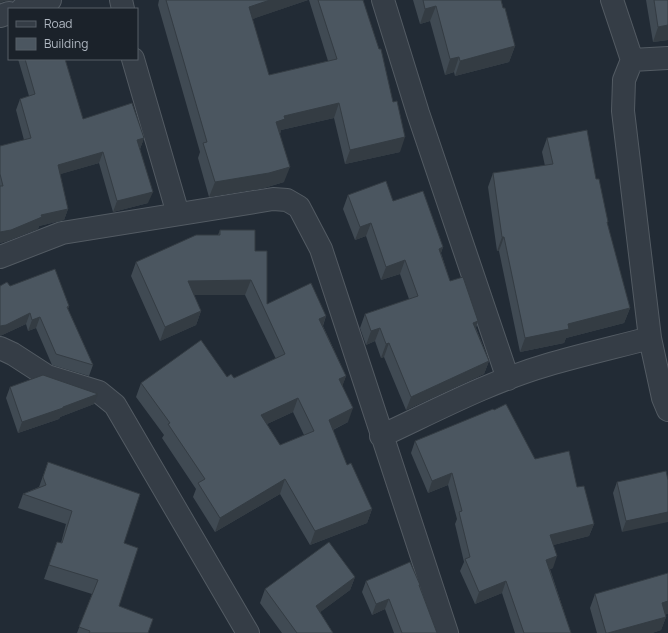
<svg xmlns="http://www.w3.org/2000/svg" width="668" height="633" font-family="Manrope,sans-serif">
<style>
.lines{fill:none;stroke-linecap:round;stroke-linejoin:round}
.minor-casing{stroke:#535b63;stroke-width:24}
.minor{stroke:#353d46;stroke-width:22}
.wall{fill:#404a53;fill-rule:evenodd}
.shaded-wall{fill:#343c43}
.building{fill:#4b5660;stroke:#343c43;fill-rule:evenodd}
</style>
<rect width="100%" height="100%" fill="#222b35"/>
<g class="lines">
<g class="minor-casing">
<path id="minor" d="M121 0 123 9
M383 0 418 113 508 379
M612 0 632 60
M22 9 50 0
M0 16 9 13
M668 58 632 60 624 80 623 111 650 338 663 398 668 410
M133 59 178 214
M0 257 62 233 273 199 287 200 299 207 321 249 447 633
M0 348 13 354 47 376 99 392 115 405 248 633
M381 436C435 411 489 382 547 365 581 355 616 347 650 338"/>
</g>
<use href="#minor" class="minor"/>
</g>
<path class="wall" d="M159 0H308L252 19 269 75 328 61 309 0H363L400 152 345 164 334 118 281 130 280 134 284 182 264 188 209 197 198 158 200 152 158 5Z
M413 0H501L515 46 509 62 455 76 454 72 445 75 430 21 420 24Z
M646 0H668V40L653 42Z
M18 59H65L83 119 144 138 140 149 148 203 113 212 99 163 60 174 68 209 64 220 39 226 38 229 7 241 0 243V146L24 140 16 110 20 99 29 96Z
M547 138 596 179 607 225 630 308 624 323 566 338 564 343 520 352 499 251H497L488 187 493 173 545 166 542 152Z
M348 195 393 201 443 247 441 253 450 281 478 321 476 328 489 361 484 374 406 410 384 357 381 358 375 341 366 345 360 328 365 314 409 299 400 274 381 280 366 236 355 240 343 209Z
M220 230 255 251 267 304 326 316 323 326 346 376 342 386 348 422 333 430 347 465 372 509 367 523 310 545 280 494 215 532 193 497 196 489 162 438 164 435 136 397 141 383 227 377 234 378 276 359 245 295H194L201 311 196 325 160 341 131 276 136 262 218 235ZM293 412 304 435 280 445 267 424Z
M0 286H10L69 306 68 309 93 365 89 376 52 365 36 328 28 331 26 324 0 336Z
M10 387 94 404 60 417 59 419 18 433 6 398Z
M415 441 535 459 577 487 594 524 589 536 553 545V568L550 569 571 633H515L502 593 475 604 460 571 464 562 455 524 457 519 448 485 428 493 411 453Z
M48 462 124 543 119 606 148 633H77L92 594 44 579 57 542 61 543 66 524 18 508 23 494 39 487Z
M668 480 622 532 613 493 617 482Z
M355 577 350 590 320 612 333 633H282L260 603 265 589Z
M366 581 420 587 437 633H394L385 609 372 615 362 592Z
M595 594 666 614V617L661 630 652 633H597L590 608Z"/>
<path class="shaded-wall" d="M0 0H14L12 1H5L0 3Z
M270 0H308L244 22 249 7Z
M436 6 430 21 420 24 425 9Z
M668 25V40L653 42 658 27Z
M515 46 509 62 455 76 460 61Z
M459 57 454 72 445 75 450 59Z
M339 103 334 118 281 130 280 134 276 122 284 116Z
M405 137 400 152 345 164 350 150Z
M144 138 140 149 137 140Z
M103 152 99 163 54 176 58 165Z
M290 167 284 182 264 188 209 197 215 182Z
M153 192 148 203 113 212 117 201Z
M68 209 64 220 39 226 38 229 7 241 0 243V232L41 215Z
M371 223 366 236 355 240 360 227Z
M502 237H504L499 251H497Z
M443 247 438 261 439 249Z
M405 260 400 274 381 280 386 267Z
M251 280 245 295H183L188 281Z
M630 308 624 323 566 338 564 343 520 352 525 338 568 324Z
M201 311 196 325 160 341 165 327Z
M30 313 26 324 0 336V326Z
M326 316 321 330 319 319Z
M40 317 36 328 28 331 32 320Z
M478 321 473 335V323Z
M380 328 375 341 366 345 371 331Z
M389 343 384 357 381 358 386 344Z
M489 361 484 374 406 410 411 397Z
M346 376 341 390 339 379Z
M98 394 94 404 60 417 59 419 18 433 22 422Z
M298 398 293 412 256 429 261 415Z
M353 408 348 422 324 434 329 420Z
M452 473 448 485 428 493 432 481Z
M285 479 280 494 215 532 220 518Z
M372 509 367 523 310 545 315 531Z
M668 512V522L622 532 626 521Z
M594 524 589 536 546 547 550 535Z
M557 556 553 568 542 572 546 560Z
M355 577 350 590 311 619 316 606Z
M506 581 502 593 475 604 479 592Z
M389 599 385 609 372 615 376 604Z
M668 601V614L657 616 662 603Z
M666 617 661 630 652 633H608Z"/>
<path class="building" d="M166 0H270L249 7 269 75 337 59 318 0H363L379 49H381L393 102 397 101 405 137 350 150 339 103 284 116 285 119 276 122 290 167 269 173 215 182 203 143 207 142Z
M423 0H501L503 8H505L515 46 460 61 459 57 450 59 436 6 425 9Z
M654 0H668V25L658 27Z
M25 59H65L83 119 132 103 144 138 137 140 153 192 117 201 103 152 58 165 68 209 41 215 42 217 11 230 0 232V186H3L0 174V146L31 138 20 99 35 94Z
M587 130 596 179H599L608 222H607L630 308 568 324 569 329 525 338 504 237H502L493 173 553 164 547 138Z
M386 181 393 201 423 191 443 247 439 249 450 281 463 277 478 321 473 323 489 361 411 397 389 343 386 344 380 328 371 331 365 314 418 296 405 260 386 267 371 223 360 227 348 195Z
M220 230H255V251H267V304L311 283 326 316 319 319 346 376 339 379 353 408 329 420 347 465 351 463 372 509 315 531 285 479 220 518 198 483 205 479 168 424 170 423 141 383 201 340 227 377 231 374 234 378 285 354 251 280 188 281 201 311 165 327 136 262 196 235H220ZM298 398 314 431 280 445 261 415Z
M55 269 69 306 67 307 93 365 56 354 40 317 32 320 30 313 6 325 0 326V286L7 282 10 286Z
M43 375 98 394 63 407V408L22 422 10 387Z
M506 404 535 459 569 451 577 487 584 486 594 524 550 535 557 556 546 560 571 633H524L506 581 479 592 465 559 470 557 459 512 462 511 452 473 432 481 415 441 493 409 494 410Z
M48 462 140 494 124 543 138 548 119 606 153 619 148 633H89L90 631 79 627 98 580 49 565 57 542 62 543 72 511 23 494 46 485 43 477Z
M666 471 668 480V512L626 521 617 482Z
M329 542 355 577 316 606 333 633H297L265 589Z
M410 562 420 585H419L437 633H402L389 599 376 604 366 581Z
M668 573V601L662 603 666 617 608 633H606L595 594Z"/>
<rect x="8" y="8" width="130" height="52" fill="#1b222a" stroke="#575e67"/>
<rect x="16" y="21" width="20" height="6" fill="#353d46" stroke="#575e67"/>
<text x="44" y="28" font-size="12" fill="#b0b8c2">Road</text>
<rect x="16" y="38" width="20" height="12" fill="#4b5660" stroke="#575e67"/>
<text x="44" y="48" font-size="12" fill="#b0b8c2">Building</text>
</svg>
